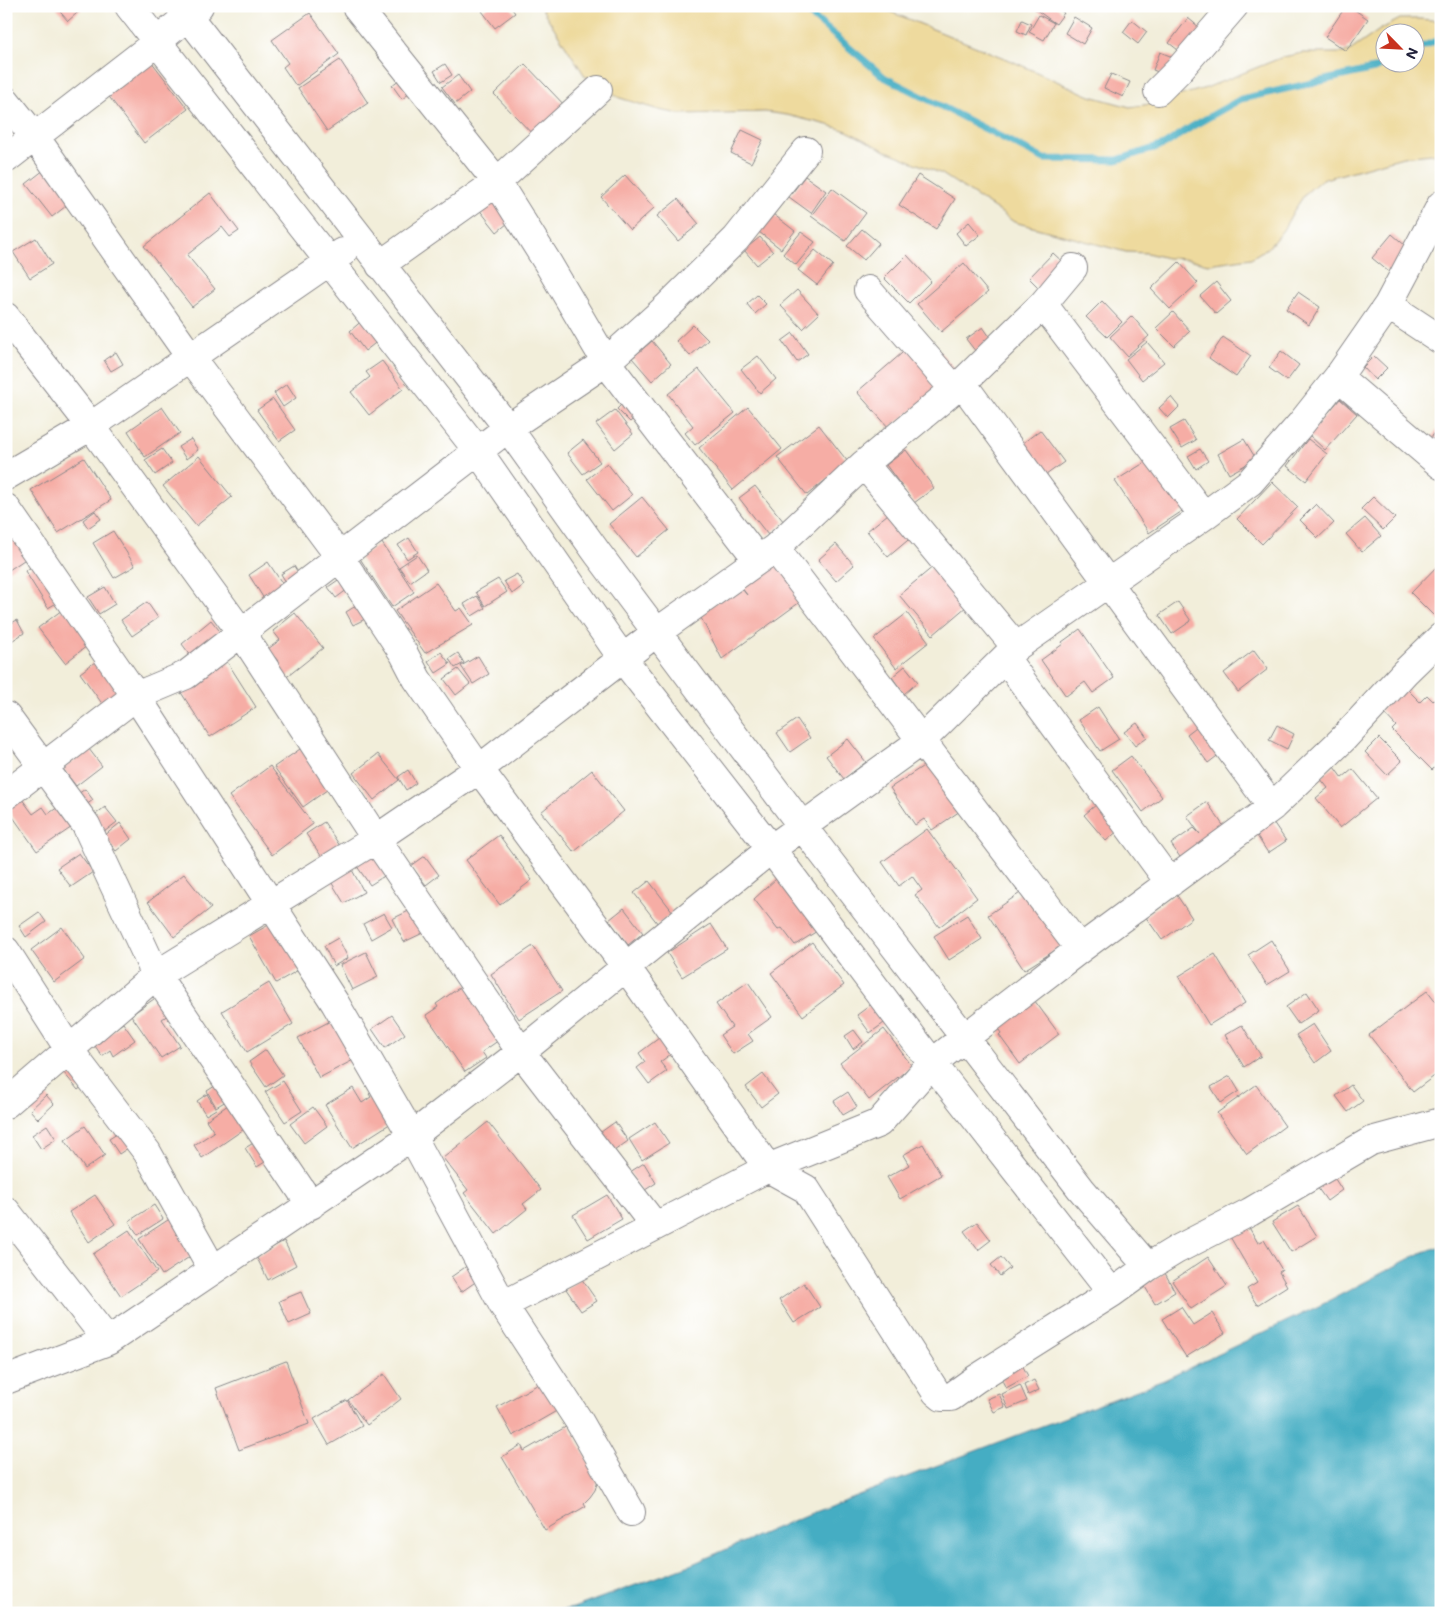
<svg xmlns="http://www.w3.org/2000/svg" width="1447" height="1619" font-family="Mali,sans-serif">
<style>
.sand{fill:#eeda9e;stroke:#887e6c;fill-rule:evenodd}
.water{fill:#44adc3;stroke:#33687f}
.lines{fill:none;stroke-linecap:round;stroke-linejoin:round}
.stream{stroke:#44adc3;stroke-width:7}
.building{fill:#f6ada5}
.minor-casing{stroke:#8a888a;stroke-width:30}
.minor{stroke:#fff;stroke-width:28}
</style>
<rect width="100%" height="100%" fill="#fff"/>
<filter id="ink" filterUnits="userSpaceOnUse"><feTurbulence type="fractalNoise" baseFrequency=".02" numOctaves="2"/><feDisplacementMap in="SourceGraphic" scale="10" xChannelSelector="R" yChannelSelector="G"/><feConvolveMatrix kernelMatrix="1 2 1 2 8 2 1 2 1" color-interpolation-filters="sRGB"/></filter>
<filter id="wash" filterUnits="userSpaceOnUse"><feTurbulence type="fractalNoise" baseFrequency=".0096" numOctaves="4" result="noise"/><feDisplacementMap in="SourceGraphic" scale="20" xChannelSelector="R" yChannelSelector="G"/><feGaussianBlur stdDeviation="1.12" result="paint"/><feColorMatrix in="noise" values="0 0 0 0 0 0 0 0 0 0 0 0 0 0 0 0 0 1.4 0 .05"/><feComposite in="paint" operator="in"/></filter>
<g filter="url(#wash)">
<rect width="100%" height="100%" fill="#f2eeda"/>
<path class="sand" d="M540 6H876L1014 62 1090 96 1130 107 1150 104 1206 88 1283 57 1303 53H1343L1351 50 1381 29 1400 19H1420L1441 21V153L1403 157 1321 180 1305 194 1293 212 1283 230 1269 247 1251 258 1208 264 1188 259 1167 258 1147 253 1126 252 1014 222 996 209 942 174 884 150 847 131 828 125 787 115 765 112 680 114 659 110 620 98 602 89 585 76ZM1384 32H1414V62H1384Z"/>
<path class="water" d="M1441 1246V1613H544L573 1608 690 1565 808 1514 1164 1380 1325 1303 1418 1254Z"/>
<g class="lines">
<path class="stream" d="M800 6 884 77 1044 159 1117 160 1164 145 1193 126 1241 99 1374 69 1388 62
M1414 50 1441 39"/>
</g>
<g id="blocks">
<path class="building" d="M55 6H85L68 21Z
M488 6H510L515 13 495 28 482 11Z
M1037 6H1055L1064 13 1056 24 1035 9Z
M1346 6H1349L1368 19 1346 51 1325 37Z
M310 13 339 54 296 86 283 67 288 63 272 40Z
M1039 15 1054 23 1044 40 1029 32Z
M1074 17 1092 28 1083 44 1065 33Z
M1188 18 1206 33 1187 57 1169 43Z
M1022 20 1031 24 1026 35 1017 31Z
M1132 20 1147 32 1138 44 1123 32Z
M1160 52 1175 58 1168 76 1153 70Z
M340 60 368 103 327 131 298 88Z
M151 61 188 109 144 143 107 94Z
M445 64 452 75 441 82 434 71Z
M525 64 569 110 538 140 494 94Z
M407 74 417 88 402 99 392 85Z
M1111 74 1130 82 1123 97 1104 88Z
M458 75 470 92 455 104 442 87Z
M742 130 763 140 751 163 731 153Z
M49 166 75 199 52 217 26 184Z
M625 175 654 208 630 230 601 197Z
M918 175 955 199 936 229 899 205Z
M805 176 826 191 811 213 789 197Z
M832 188 866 213 845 241 811 216Z
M210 193 239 231 230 237 222 227 187 255 215 289 192 307 144 246Z
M493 195 513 219 497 232 478 208Z
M678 199 699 224 678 241 657 216Z
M773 214 795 231 781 249 759 232Z
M969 222 980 235 966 246 956 233Z
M862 229 879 243 864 260 847 246Z
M801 232 815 242 796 265 783 254Z
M1392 234 1408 248 1389 272 1372 258Z
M760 237 773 252 757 265 744 250Z
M36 238 52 264 30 278 13 252Z
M815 250 833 265 817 285 798 270Z
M1053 253 1068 267 1044 293 1029 278Z
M907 255 931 281 909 303 884 278Z
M1179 262 1198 283 1170 309 1151 289Z
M964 263 988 292 941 332 917 304Z
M1216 282 1231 301 1216 314 1200 296Z
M797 290 819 314 803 329 780 305Z
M1298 292 1320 307 1309 325 1286 309Z
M757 295 766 304 755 314 747 304Z
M1102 301 1122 322 1107 337 1086 317Z
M372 312 388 333 365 351 350 331Z
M1173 312 1190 331 1174 346 1156 328Z
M1132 316 1149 336 1127 356 1110 337Z
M693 325 708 340 690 356 676 341Z
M983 327 992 340 976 352 966 339Z
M793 333 808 354 797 362 782 341Z
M924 334 960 375 889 428 857 392Z
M1223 337 1251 356 1236 377 1209 358Z
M652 341 671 364 652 381 632 358Z
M1147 342 1164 362 1142 380 1126 359Z
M1281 351 1299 365 1287 381 1269 368Z
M116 352 123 364 111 371 104 360Z
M758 356 776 379 760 393 741 369Z
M1374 356 1387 368 1375 380 1363 367Z
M382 361 403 389 369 415 351 392 370 377 366 372Z
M699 369 735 413 695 445 685 433 693 426 668 394Z
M287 384 296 398 283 407 274 393Z
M1171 397 1179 407 1168 418 1159 408Z
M273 399 295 430 279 441 257 410Z
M1340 399 1357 414 1325 450 1309 435Z
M626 400 639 414 630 422 617 409Z
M162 407 180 433 145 457 128 431Z
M748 407 782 449 733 490 699 448Z
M615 410 633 434 615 449 596 424Z
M1184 421 1196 440 1182 448 1170 429Z
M1441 424V445L1431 438Z
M819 425 848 462 807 495 777 457Z
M1040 430 1064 462 1046 475 1023 443Z
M191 439 198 450 186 459 178 447Z
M1244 439 1256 459 1229 474 1218 454Z
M1308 439 1327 454 1306 481 1287 466Z
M583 440 600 462 583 474 567 453Z
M162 449 172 463 155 475 145 460Z
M1200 449 1208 461 1196 469 1188 456Z
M906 450 934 488 914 503 886 465Z
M1160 453 1193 504 1149 533 1115 481Z
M199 456 232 497 196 526 163 486Z
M84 458 111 500 58 533 31 490Z
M607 463 632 495 612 511 587 479Z
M1272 482 1298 507 1262 544 1237 519Z
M755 486 784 522 768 535 739 498Z
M642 497 669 530 636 557 609 524Z
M1373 497 1395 518 1383 530 1361 509Z
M1316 504 1334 523 1318 538 1300 520Z
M893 510 914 535 888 557 867 531Z
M95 511 101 519 88 528 83 520Z
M1365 518 1381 536 1362 552 1346 534Z
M6 519 39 550 6 572Z
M113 531 135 566 114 578 93 543Z
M409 538 418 552 407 559 398 545Z
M382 543 414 592 392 607 359 557Z
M836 544 854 565 836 581 818 560Z
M780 553 811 594 722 659 699 614 739 585 747 595 739 584Z
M417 555 427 570 410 582 399 567Z
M41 561 65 598 48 608 25 571Z
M268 562 286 589 266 602 249 575Z
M1441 562V620L1439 621 1411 593Z
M294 566 302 579 289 587 281 574Z
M934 566 967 606 933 635 899 595Z
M517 574 524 585 512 594 504 581Z
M341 578 348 589 336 598 328 587Z
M498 579 507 592 485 606 476 592Z
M436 583 456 611 461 608 473 625 425 653 395 611Z
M105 587 115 604 99 614 88 597Z
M477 596 485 608 472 616 464 604Z
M147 602 158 618 132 636 121 620Z
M1178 602 1191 621 1172 634 1159 615Z
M70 604 96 639 65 663 38 628Z
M359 604 367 618 353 625 346 612Z
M295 613 323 648 283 680 271 666 278 661 268 649 280 640 273 631Z
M907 613 929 642 896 668 874 639Z
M17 620 24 633 10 642 6 636V626Z
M211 620 227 640 197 664 182 644Z
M1080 629 1114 678 1093 693 1085 682 1066 696 1041 660 1063 644 1062 642Z
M1254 650 1268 669 1238 692 1224 673Z
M441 652 450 664 436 673 428 661Z
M458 653 464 663 455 668 449 659Z
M103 656 130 692 106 709 80 673Z
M478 656 489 674 473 684 461 666Z
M226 660 256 707 210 737 180 691Z
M905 666 918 682 904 694 892 677Z
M458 669 470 684 456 695 444 679Z
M1404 686 1420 702 1427 695 1433 701 1437 697 1441 700V762L1432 770 1392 730 1396 726 1381 710Z
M1098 707 1119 739 1100 751 1079 720Z
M797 719 810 738 790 752 777 733Z
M1204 721 1225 750 1208 763 1187 734Z
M1137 723 1147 737 1135 746 1124 732Z
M1277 725 1294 734 1287 749 1269 740Z
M1379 738 1402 761 1387 775 1365 752Z
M848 739 866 762 844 779 826 756Z
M303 747 331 787 303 807 274 767Z
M89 749 102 766 76 786 63 769Z
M378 754 399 780 374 800 353 773Z
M1131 756 1162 797 1143 812 1112 770Z
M937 757 969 805 932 830 924 819 915 825 890 788Z
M270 766 313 824 272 855 229 796Z
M1334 767 1342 778 1353 769 1377 798 1340 828 1316 798 1328 788 1320 778Z
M408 770 416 783 406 790 398 777Z
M592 770 624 811 574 852 541 812Z
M85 789 93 800 82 808 74 797Z
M1110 793 1132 819 1106 841 1084 815Z
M19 795 33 814 43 807 48 814 61 805 75 825 37 851 6 807Z
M1207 802 1227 831 1182 860 1171 844 1194 828 1200 834 1187 816Z
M105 807 117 822 104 832 92 817Z
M1271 819 1286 841 1268 853 1254 831Z
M324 822 342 849 324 860 306 834Z
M120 823 131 839 116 851 104 836Z
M927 829 977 898 939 927 915 895 922 890 912 876 899 886 882 862Z
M499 835 532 880 500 905 466 860Z
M375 852 389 873 370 885 356 865Z
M79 853 93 872 71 887 57 868Z
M425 856 439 875 426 885 411 866Z
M351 868 364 892 344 903 330 880Z
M788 868 833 921 795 945 782 928 778 930 754 899Z
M184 874 211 908 174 937 148 902Z
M649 881 673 912 658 924 634 893Z
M1026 889 1062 946 1024 970 988 915Z
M1176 894 1192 918 1162 940 1145 916Z
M624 908 643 933 628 945 609 920Z
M413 909 425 932 404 942 392 919Z
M39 912 46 922 26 937 19 926Z
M384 913 392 927 371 939 363 924Z
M967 915 982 939 949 960 934 936Z
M274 922 300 969 276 983 249 936Z
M711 924 727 949 682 977 667 953Z
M62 927 85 959 54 982 31 950Z
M338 938 348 958 334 966 324 946Z
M1271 940 1290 971 1267 985 1248 955Z
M812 942 844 985 803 1016 771 973Z
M533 946 562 991 519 1019 491 974Z
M366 952 378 977 352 990 340 965Z
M1215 954 1245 1003 1209 1025 1179 976Z
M748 982 772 1017 748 1034 753 1041 733 1054 720 1035 732 1027 716 1004Z
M269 983 293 1024 247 1052 222 1011Z
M466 983 502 1038 482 1052 486 1058 465 1072 426 1015 438 1007 436 1004Z
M1427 991 1441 1009V1071L1413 1092 1369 1035Z
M164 992 176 1010 162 1019 180 1046 161 1058 131 1015Z
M888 992 901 1011 870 1033 857 1015Z
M1307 992 1319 1010 1298 1024 1286 1007Z
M1029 993 1059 1034 1020 1064 999 1035 1001 1033 993 1021Z
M392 1015 405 1034 385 1048 372 1029Z
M340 1016 361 1056 319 1078 298 1038Z
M123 1023 135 1040 113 1056 110 1050 102 1056 95 1046 103 1040 101 1039Z
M1313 1024 1331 1051 1315 1063 1296 1035Z
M1242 1025 1261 1056 1244 1067 1225 1035Z
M884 1029 912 1066 869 1100 840 1063Z
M854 1030 863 1042 853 1049 845 1036Z
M659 1038 671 1054 660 1062 667 1071 649 1084 637 1068 645 1062 639 1053Z
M266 1050 283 1075 266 1087 249 1062Z
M76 1064 89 1081 78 1090 64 1073Z
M763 1074 778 1094 761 1107 746 1087Z
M1230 1076 1239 1091 1221 1103 1211 1087Z
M226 1079 236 1095 216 1107 207 1091Z
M283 1081 302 1111 285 1122 265 1092Z
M1256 1085 1285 1126 1247 1154 1217 1113Z
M1351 1085 1363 1101 1348 1112 1336 1096Z
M380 1087 399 1118 352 1148 325 1105 353 1088 362 1103 371 1097 369 1094Z
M848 1092 857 1107 843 1115 834 1101Z
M207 1094 216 1109 206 1115 197 1101Z
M46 1095 54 1104 38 1119 30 1110Z
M231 1103 247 1127 202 1158 194 1145 214 1132 206 1120Z
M313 1107 327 1126 304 1143 290 1124Z
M488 1122 541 1190 523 1204 527 1209 496 1234 464 1193 468 1190 443 1158Z
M615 1122 628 1141 614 1151 601 1132Z
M655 1122 669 1143 642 1160 629 1139Z
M47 1125 56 1139 41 1149 32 1135Z
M85 1126 105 1155 85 1169 65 1140Z
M125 1129 134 1144 119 1154 109 1139Z
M262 1138 273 1157 257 1167 245 1148Z
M923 1144 941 1175 900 1199 887 1177 909 1165 903 1155Z
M644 1163 656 1183 642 1192 630 1172Z
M1333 1176 1342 1190 1327 1201 1317 1187Z
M95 1195 115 1224 89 1242 69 1212Z
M607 1195 622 1219 588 1239 573 1215Z
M154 1205 163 1219 138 1235 129 1221Z
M1298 1206 1317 1236 1291 1252 1272 1222Z
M174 1216 197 1252 162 1275 139 1239Z
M977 1222 991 1240 978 1250 964 1231Z
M1247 1224 1258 1243 1264 1240 1282 1270 1279 1272 1287 1286 1257 1305 1247 1289 1257 1283 1229 1235Z
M129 1230 157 1272 121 1296 93 1254Z
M284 1241 296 1265 268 1280 256 1256Z
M1001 1257 1010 1268 1000 1276 991 1265Z
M1208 1257 1227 1286 1191 1309 1172 1281Z
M474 1261 484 1276 461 1292 451 1277Z
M1165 1273 1175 1292 1155 1304 1144 1285Z
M581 1278 597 1301 581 1311 566 1289Z
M804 1283 820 1307 794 1323 779 1300Z
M301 1292 311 1314 289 1324 279 1301Z
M1181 1307 1193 1325 1212 1313 1225 1333 1186 1357 1162 1319Z
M286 1361 309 1424 239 1450 216 1388Z
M1020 1361 1028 1376 1006 1388 998 1373Z
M384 1374 401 1399 367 1425 348 1400Z
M1034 1380 1039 1390 1028 1395 1024 1385Z
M544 1381 560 1409 513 1436 497 1407Z
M1020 1385 1027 1401 1008 1409 1002 1394Z
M999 1394 1005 1407 994 1412 987 1399Z
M347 1400 362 1426 329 1445 314 1419Z
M569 1425 598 1480 595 1490 590 1497 584 1503 586 1506 545 1530 502 1457 521 1445 524 1451Z"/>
</g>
</g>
<g filter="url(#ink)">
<use href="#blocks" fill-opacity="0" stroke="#8a888a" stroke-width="1"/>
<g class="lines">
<g class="minor-casing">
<path id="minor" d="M129 6 478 451 623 659 771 849 932 1063 1112 1293
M180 6 508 428 598 554 802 826 1081 1189 1148 1267
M356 6 497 182 546 260 606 362 758 560
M1158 91 1178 71 1234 6
M6 101 35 137 191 358 339 556 404 654 417 679 479 769 626 967 768 1168 806 1189 936 1392 942 1397H951L976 1379 1112 1293 1148 1267 1176 1250 1250 1212 1371 1141 1441 1122
M6 159 157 42 199 6
M380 265 497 182 598 90
M868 290 954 389
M1043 304 1204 516
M1388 305 1441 340
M6 317 91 426 241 632 376 839 521 1052 655 1226
M1338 377 1441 465
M962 383 1272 807
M864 464 1016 647
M6 476 91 426 343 252
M6 508 136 696 335 1003 412 1136 503 1305 579 1421 631 1512
M775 548 1080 949
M1005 658 1170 883
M6 716 86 825 156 975 311 1205
M6 795 136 696 186 675 508 428 606 362 666 308 736 239 806 151
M6 951 70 1051 147 1152 213 1270
M6 1104 156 975 376 839 479 769 657 632 775 548 864 464 962 383 1043 304 1073 268
M6 1211 108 1341
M503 1305 768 1168 879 1123 932 1063 1080 949 1272 807 1342 740 1405 672 1441 637
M6 1380 108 1341 412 1136 521 1052 771 849 921 741 1016 647 1204 516 1250 482 1300 425 1338 377 1388 305 1441 205"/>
</g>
<use href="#minor" class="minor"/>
</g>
</g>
<rect width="1447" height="1619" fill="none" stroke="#fff" stroke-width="25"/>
<g transform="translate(1400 48) rotate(114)"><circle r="24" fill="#ffffff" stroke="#a7a7b1"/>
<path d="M0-4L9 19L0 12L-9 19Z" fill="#c8321e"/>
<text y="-8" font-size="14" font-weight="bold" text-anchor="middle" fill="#22223b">N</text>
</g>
</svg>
